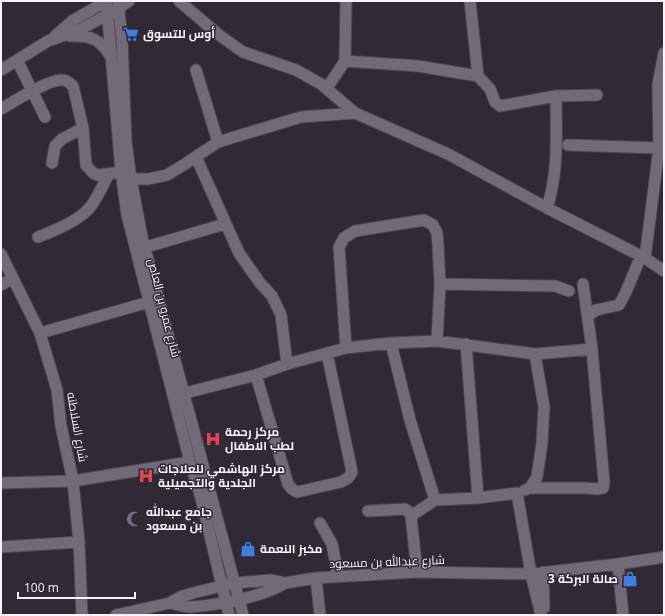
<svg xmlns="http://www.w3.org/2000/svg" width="665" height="616" font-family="'Open Sans',Cairo,sans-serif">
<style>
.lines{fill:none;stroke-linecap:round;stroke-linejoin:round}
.minor-casing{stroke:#4e4852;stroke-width:13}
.minor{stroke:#736a79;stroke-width:11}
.labels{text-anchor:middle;stroke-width:3;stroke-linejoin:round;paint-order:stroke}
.poi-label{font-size:12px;font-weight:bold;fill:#f7f2fb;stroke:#312936;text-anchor:start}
.street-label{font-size:12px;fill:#f7f2fb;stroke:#312936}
</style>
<rect width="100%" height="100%" fill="#312936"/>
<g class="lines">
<g class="minor-casing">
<path id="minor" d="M105 1 107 8 121 171 127 215 190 462 201 498 229 615
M118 1 122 40 126 142 131 179 142 237 243 615
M179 1 219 35 243 52 296 70 321 84 355 113
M470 1 478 76 490 89 495 102 500 106 556 96 597 95
M55 36 72 21 107 1
M70 36C91 35 100 39 111 57
M17 60 45 117
M345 61 418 66 478 76
M1 70 48 41 79 30 107 15 129 1
M196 70 218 142
M327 88 345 61 346 1
M1 109C13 102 49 79 62 80 66 80 70 83 73 86L83 128 86 165 93 173 97 175 122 172
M568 145 659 148
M196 157 239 253 260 283 272 296 281 315 287 364
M52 163 55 146 62 139 83 128
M131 179H148L167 175 185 164 218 142 301 117 355 113 448 154 547 208 645 258 664 271
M547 208C559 170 556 136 556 96
M38 237C54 231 81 220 91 206 98 197 103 184 109 174
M146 247 225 224
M1 254 40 333 57 390 61 426 73 481 79 542 82 615
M645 258 659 148 658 84 664 53
M440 284 555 286 569 291
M1 285 13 278
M588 316 596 310 619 305 626 292 641 256
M40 333 149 302
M391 343 410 420 435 500
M466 344 478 498
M346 348 339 247 344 238 355 231 424 220 433 225 437 233 438 245 440 284 437 341
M256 375 288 484 292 489 297 492 341 482 348 478 352 472 327 353
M185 393 256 375 287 364 346 348 391 343 437 341 535 354 592 349 583 284
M1 483 73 481 190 462
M530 488H584L598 489 603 488 604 482 592 349
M525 490 530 488 537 477 542 443 544 407 535 354
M368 511 405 509 409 512 411 516 417 572
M411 516 435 500 478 498 517 493 531 574 541 615
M320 523 332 544 338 576
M1 547 79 542
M618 564 623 615
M543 572 544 608
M316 578 320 615
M170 603C177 605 184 607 191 607 218 605 263 597 285 583
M116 615 170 603 180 597 193 593 234 583 271 580 285 583 316 578 417 572 531 574 618 564 664 557"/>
</g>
<use href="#minor" class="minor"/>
</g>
<defs>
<g id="supermarket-bare" transform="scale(1.2)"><path d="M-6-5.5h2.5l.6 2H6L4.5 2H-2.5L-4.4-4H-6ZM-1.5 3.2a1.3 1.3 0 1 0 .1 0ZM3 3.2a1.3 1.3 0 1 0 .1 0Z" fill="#3f7fe0" stroke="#312936" stroke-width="2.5" paint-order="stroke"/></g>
<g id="hospital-bare" transform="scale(1.2)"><path d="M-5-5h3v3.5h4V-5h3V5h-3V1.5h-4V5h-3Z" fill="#e0444e" stroke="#312936" stroke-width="2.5" paint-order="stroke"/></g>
<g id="mosque-bare" transform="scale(1.2)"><path d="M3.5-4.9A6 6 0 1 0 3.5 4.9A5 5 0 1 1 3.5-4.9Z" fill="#6b7280" stroke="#312936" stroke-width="2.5" paint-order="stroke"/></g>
<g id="shop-bare" transform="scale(1.2)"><path d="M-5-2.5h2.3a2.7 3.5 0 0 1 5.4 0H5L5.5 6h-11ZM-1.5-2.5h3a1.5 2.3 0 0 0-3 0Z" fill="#3f7fe0" stroke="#312936" stroke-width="2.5" paint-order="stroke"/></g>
</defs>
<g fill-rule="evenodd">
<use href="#supermarket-bare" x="131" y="34"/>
<use href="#hospital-bare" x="213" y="439"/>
<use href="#hospital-bare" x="146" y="476"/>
<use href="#mosque-bare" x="134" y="519"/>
<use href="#shop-bare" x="248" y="549"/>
<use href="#shop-bare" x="630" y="579"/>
</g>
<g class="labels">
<g class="poi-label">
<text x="143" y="38">أوس للتسوق</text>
<text x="225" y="436">مركز رحمة<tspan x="225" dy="14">لطب الاطفال</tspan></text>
<text x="158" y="473">مركز الهاشمي للعلاجات<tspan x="158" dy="14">الجلدية والتجميلية</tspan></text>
<text x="146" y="516">جامع عبدالله<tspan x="146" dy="14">بن مسعود</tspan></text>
<text x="260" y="553">مخبز النعمة</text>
<text x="618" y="583" text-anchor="end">صالة البركة 3</text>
</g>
<g class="street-label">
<text transform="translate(164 308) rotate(76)" y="4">شارع عمرو بن العاص</text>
<text transform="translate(77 427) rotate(80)" y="4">شارع السلاطنه</text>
<text transform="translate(387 562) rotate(-2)" y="4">شارع عبدالله بن مسعود</text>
</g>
</g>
<rect width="665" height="616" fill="none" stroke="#f7f2fb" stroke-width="4"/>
<path d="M18 592v6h117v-6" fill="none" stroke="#f7f2fb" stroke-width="2"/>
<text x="24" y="592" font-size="12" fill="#f7f2fb" stroke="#312936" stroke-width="3" paint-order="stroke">100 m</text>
</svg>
